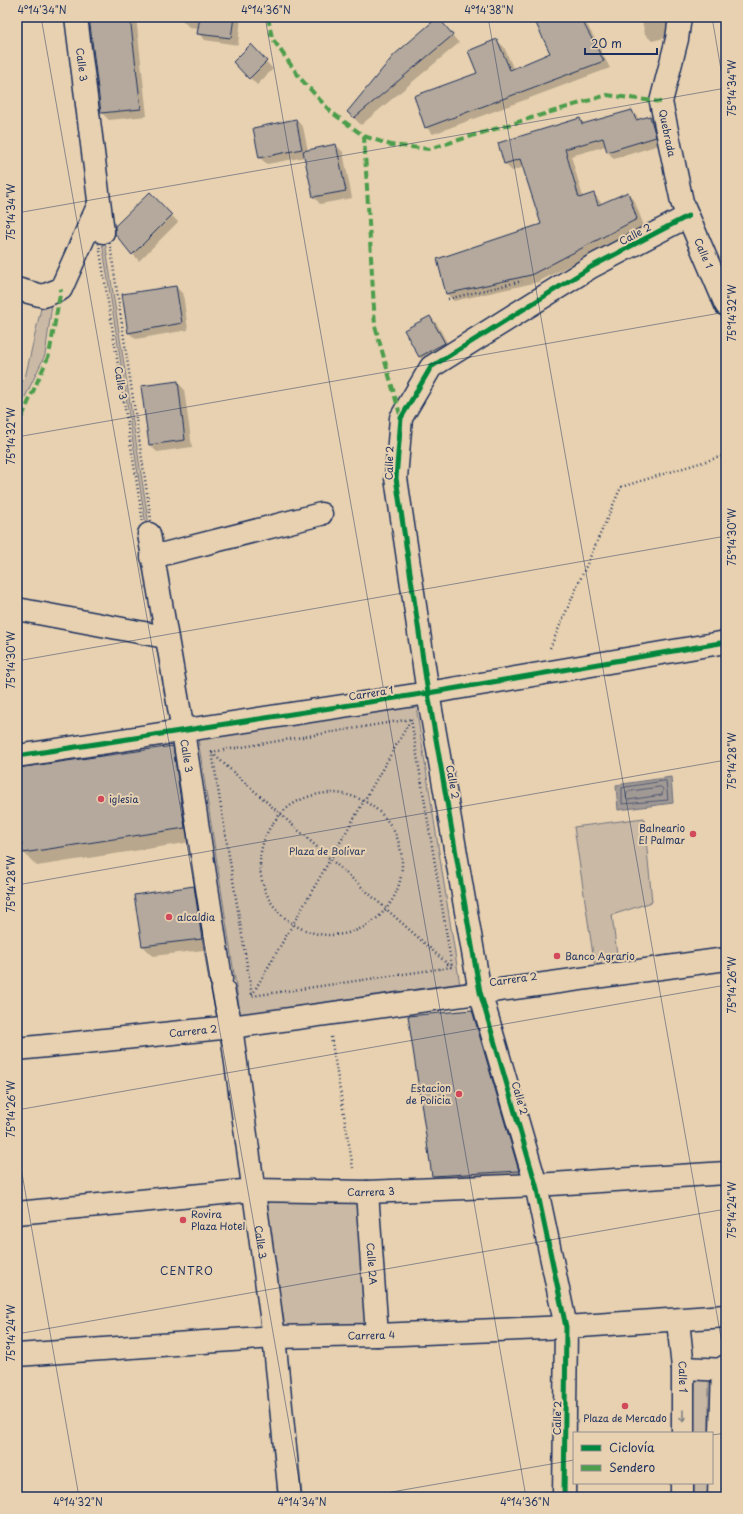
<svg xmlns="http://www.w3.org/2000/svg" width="743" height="1514" font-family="'Playpen Sans',sans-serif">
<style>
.green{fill:#cab9a4;stroke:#727481}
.water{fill:#a19994;stroke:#6b6f7e}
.shadow{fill:#0003}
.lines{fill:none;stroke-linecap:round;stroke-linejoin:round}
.shore{stroke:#515974;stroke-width:1}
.building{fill:#b4a99c;stroke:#1b2f5e}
.minor-casing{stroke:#1b2f5e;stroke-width:25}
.path{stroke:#1b2f5e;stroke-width:2.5;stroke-dasharray:1 3;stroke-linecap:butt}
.minor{stroke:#e7d1b0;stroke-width:22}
.quiet{stroke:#4c9d4c;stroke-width:4;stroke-dasharray:8 4;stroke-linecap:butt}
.cycleway-casing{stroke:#e7d1b0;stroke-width:8}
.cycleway{stroke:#00873e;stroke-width:5}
.oneway{stroke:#818087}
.ticks{fill:none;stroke:#1b2f5e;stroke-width:1;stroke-opacity:0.45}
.poi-dot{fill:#d1495b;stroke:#e7d1b0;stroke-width:1.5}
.labels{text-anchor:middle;stroke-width:4;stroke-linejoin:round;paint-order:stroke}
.street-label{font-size:10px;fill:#1b2f5e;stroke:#e7d1b0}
.poi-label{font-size:10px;fill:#1b2f5e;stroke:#e7d1b0;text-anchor:start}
.park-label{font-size:10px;fill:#2c3d65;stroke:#e7d1b0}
.neighbourhood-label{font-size:11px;letter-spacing:1px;fill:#1b2f5e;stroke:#e7d1b0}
.neatline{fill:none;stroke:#1b2f5e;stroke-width:1.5}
.ticks-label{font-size:10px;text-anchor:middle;fill:#1b2f5e}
</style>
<rect width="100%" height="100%" fill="#e7d1b0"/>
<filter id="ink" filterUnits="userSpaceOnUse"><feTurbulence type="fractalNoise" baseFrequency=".025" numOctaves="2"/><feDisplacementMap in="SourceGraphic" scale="8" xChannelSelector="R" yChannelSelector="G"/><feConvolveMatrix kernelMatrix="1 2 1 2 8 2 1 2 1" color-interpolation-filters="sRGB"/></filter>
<g filter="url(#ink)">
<path class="green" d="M101 235H104L150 532H147Z
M53 297 45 355 17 414V388L25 378 42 304Z
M416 706 460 985 241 1019 198 739Z
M644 818 652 902 612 915 619 970 596 975 574 827Z
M361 1198 370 1328 280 1329 261 1200Z
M695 1377H709V1433H694Z
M694 1483H708V1497H694Z"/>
<path class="water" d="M671 777 673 803 618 810 616 785Z"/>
<path class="shadow" d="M90 17H136L147 116 109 120 102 113Z
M182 17H241L238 45 205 40 198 33 199 28 189 27 182 20Z
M535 17H583L610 68 433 134 426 127 479 73 497 41 504 47 514 70 552 54Z
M641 17H675L672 36 652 41 645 34Z
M438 19 459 43 361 125 348 112Z
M251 46 273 69 257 85 235 62Z
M632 111 640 120 650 117 657 124 662 144 614 159 608 152 606 146 571 156 583 197 594 194 602 204 628 194 634 200 644 226 538 282 454 301 447 294 542 225 524 167 512 171 505 164 580 119 585 124Z
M296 120 303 127 308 151 336 145 343 152 352 198 320 204 314 197 305 157 267 164 260 158Z
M150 193 178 222 139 261 116 234Z
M176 287 183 294 188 330 136 339 129 333Z
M430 317 437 324 451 350 427 363 420 357Z
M177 382 184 389 192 447 157 452 150 445Z
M172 747 186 760 198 841 37 866 24 853 17 799V769Z
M194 887 204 897 212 949 153 956 143 946Z
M472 1011 485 1025 531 1184 446 1189 433 1176Z"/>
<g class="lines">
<path class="shore" d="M666 781 668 800 622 804V788Z
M661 787 663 789 662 795 628 800 626 798 627 792Z"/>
</g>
<path class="building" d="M89 17H130L141 109 101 113Z
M200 17H234L231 38 197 34Z
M438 17 453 35 354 118 347 112 394 55Z
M533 17H580L604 61 425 128 414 96 477 73 468 51 497 39 510 70 550 53Z
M251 44 267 61 249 79 233 62Z
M632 110 636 120 650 116 656 137 607 152 603 138 565 149 579 198 594 193 598 205 628 192 637 219 531 275 446 294 437 259 541 224 520 159 504 164 498 143 580 118 582 124Z
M296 119 302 149 259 158 253 128Z
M336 144 346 191 313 197 303 151Z
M150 192 172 215 132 255 115 234V226Z
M176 286 182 323 128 333 122 294Z
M430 316 445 343 419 357 404 330Z
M178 381 185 440 149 445 141 386Z
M173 746 185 828 23 853 17 807V768Z
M194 886 202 939 142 946 134 895Z
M472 1010 519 1171 432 1176 408 1016Z"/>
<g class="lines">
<g class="minor-casing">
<g id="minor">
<path id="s1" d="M76 17 103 232"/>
<path id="s2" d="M680 17 677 39 661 102 682 202 726 305"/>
<path d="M17 289 43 296 61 289 98 206"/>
<path id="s3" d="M149 534 183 731 221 979"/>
<path d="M152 557 321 514"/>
<path d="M17 609 165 637"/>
<path d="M17 756 428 693 726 642"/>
<path id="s4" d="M223 989 231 1027 274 1337 290 1497"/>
<path id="s5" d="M17 1049 231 1027 726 959"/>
<path id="s6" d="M367 1192 377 1335"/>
<path id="s7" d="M17 1213 253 1190 367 1192 536 1185 726 1173"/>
<path id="s8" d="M678 1321 683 1368V1433"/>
<path id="s9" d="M17 1355 274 1337 377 1335 566 1327 726 1316"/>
<path d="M683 1368 726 1370"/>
<path d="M564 1497 566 1327 536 1185 480 992 428 693 396 478 401 418 431 367 591 267 688 216"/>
<path d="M682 1497V1483"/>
<path d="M719 1497 723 1368 726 1366"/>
</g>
</g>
<path class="path" d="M108 231 153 533 145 535 97 232Z
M448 299 522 281
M550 648 621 487 726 455
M411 719 452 967 252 996 212 752Z
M212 753 451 967
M260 864a71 71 0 1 1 142 0a71 71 0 1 1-142 0Z
M252 995 409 723
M331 1037 353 1168"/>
<use href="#minor" class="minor"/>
<path class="quiet" d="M268 17 272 38 300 78 331 112 364 136 375 326 401 418
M364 136 391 145 429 149 607 95 661 102
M17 428 49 355 61 289"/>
<g class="cycleway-casing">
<path id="cycleway" d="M17 756 428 693 726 642
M564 1497 566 1327 536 1185 480 992 428 693 396 478 401 418 431 367 591 267 688 216"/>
</g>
<use href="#cycleway" class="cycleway"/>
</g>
<defs><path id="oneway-shaft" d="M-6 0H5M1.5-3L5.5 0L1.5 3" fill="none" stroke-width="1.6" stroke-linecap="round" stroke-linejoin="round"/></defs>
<use class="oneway" href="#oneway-shaft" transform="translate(683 1416) rotate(90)"/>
</g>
<path class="ticks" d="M41 17 302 1497M265 17 526 1497M488 17 726 1366M712 17 726 99M17 213 726 88M17 437 726 312M17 661 726 536M17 885 726 760M17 1110 726 985M17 1145 79 1497M17 1334 726 1209M712 1435 726 1433M363 1497 574 1460"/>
<g class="poi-dot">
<circle cx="101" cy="799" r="4"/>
<circle cx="693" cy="834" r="4"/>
<circle cx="169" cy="917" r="4"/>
<circle cx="557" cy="956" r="4"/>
<circle cx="459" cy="1094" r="4"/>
<circle cx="183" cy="1220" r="4"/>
<circle cx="625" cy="1406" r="4"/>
</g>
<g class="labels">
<g class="street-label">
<text dy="4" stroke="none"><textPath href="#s1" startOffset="48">Calle 3</textPath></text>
<text dy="4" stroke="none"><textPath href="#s2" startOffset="119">Quebrada</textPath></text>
<text transform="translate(635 234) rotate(-28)" y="4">Calle 2</text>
<text dy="4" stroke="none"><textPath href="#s2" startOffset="245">Calle 1</textPath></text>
<text transform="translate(121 383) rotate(81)" y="4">Calle 3</text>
<text transform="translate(389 463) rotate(-88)" y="4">Calle 2</text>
<text transform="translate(371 693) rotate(-9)" y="4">Carrera 1</text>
<text dy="4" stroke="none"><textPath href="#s3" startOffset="225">Calle 3</textPath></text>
<text transform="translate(453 782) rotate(80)" y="4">Calle 2</text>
<text transform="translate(513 979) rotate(-8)" y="4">Carrera 2</text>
<text dy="4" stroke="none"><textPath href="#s5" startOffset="177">Carrera 2</textPath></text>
<text transform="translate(520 1098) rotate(74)" y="4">Calle 2</text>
<text dy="4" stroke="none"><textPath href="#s7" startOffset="355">Carrera 3</textPath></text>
<text dy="4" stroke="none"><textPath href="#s4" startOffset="256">Calle 3</textPath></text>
<text dy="4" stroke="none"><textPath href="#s6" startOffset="72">Calle 2A</textPath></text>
<text dy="4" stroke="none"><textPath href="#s9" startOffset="355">Carrera 4</textPath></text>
<text dy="4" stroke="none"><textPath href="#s8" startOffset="56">Calle 1</textPath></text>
<text transform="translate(557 1418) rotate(-89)" y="4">Calle 2</text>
</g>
<g class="poi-label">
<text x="109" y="803">iglesia</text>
<text x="685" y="832" text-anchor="end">Balneario<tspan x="685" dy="12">El Palmar</tspan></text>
<text x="177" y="921">alcaldia</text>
<text x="565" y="960">Banco Agrario</text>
<text x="451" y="1092" text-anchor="end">Estacion<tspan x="451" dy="12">de Policia</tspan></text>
<text x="191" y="1218">Rovira<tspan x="191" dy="12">Plaza Hotel</tspan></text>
<text x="625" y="1422" text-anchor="middle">Plaza de Mercado</text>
</g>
<g class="park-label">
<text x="327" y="855">Plaza de Bolívar</text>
</g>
<g class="neighbourhood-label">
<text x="187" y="1275">CENTRO</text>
</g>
</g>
<rect width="743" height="1514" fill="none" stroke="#e7d1b0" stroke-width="44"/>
<rect x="573" y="1432" width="140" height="52" fill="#e7d1b0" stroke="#95908f"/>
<rect x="581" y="1445" width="20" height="6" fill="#00873e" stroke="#95908f"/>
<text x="609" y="1452" font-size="12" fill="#1b2f5e">Ciclovía</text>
<rect x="581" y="1465" width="20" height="6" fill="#4c9d4c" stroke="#95908f"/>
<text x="609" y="1472" font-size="12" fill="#1b2f5e">Sendero</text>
<path d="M585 48v6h72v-6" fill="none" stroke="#1b2f5e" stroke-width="2"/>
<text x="591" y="48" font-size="12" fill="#1b2f5e" stroke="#e7d1b0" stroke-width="3" paint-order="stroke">20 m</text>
<rect x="22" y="22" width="699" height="1470" class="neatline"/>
<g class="ticks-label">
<text x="42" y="14">4°14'34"N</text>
<text x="266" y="14">4°14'36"N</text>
<text x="489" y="14">4°14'38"N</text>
<text transform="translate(732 88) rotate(-90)" y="4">75°14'34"W</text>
<text transform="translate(11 212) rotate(-90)" y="4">75°14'34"W</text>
<text transform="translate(732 313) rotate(-90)" y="4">75°14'32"W</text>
<text transform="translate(11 436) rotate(-90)" y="4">75°14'32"W</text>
<text transform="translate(732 537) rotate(-90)" y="4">75°14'30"W</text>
<text transform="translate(11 660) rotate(-90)" y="4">75°14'30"W</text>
<text transform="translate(732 761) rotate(-90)" y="4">75°14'28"W</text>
<text transform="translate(11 884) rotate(-90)" y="4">75°14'28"W</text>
<text transform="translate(732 985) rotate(-90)" y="4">75°14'26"W</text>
<text transform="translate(11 1109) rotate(-90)" y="4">75°14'26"W</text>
<text transform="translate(732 1210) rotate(-90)" y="4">75°14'24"W</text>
<text transform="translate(11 1333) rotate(-90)" y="4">75°14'24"W</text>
<text x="78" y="1506">4°14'32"N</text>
<text x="302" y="1506">4°14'34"N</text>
<text x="525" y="1506">4°14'36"N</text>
</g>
</svg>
